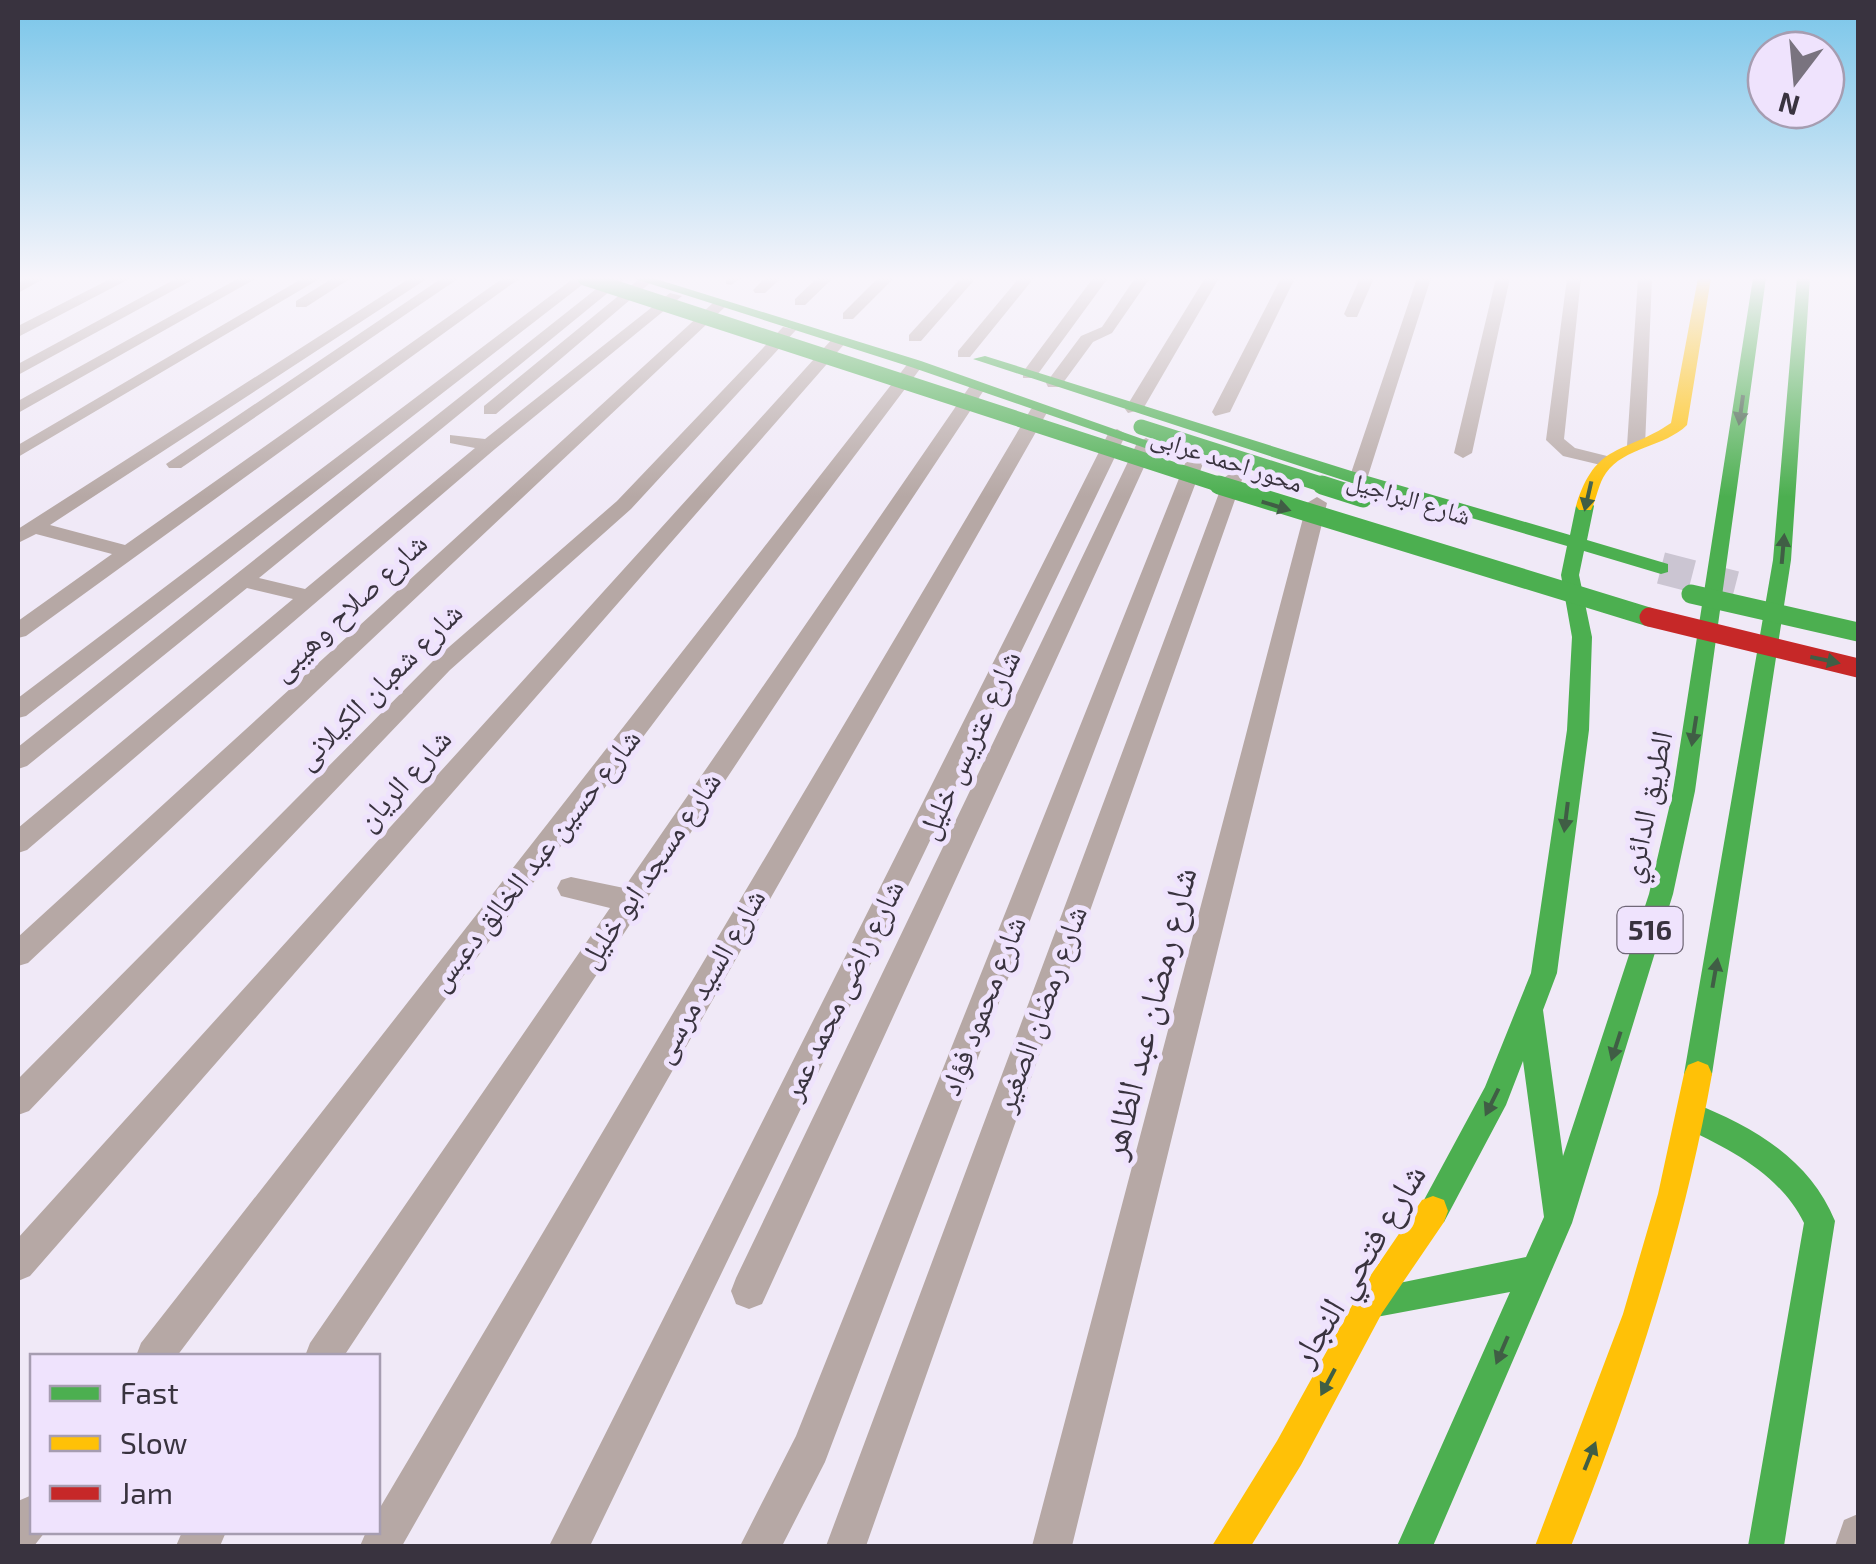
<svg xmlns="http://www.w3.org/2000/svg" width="1876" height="1564" font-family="'Exo 2','Noto Naskh Arabic',sans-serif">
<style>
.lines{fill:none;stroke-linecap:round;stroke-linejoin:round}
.secondary-tunnel{stroke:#cbc5d2;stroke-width:32;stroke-dasharray:32 16;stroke-linecap:butt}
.street{fill:#b6a8a5;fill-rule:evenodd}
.fast{fill:#4caf50;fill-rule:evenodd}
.slow{fill:#ffc107;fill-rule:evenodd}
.fast-bridge-far1{stroke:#4caf50;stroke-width:15}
.fast-bridge{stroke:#4caf50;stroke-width:19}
.jam-bridge{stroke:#c62828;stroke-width:19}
.oneway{fill:#405e45}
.labels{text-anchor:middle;stroke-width:10;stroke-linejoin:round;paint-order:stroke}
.far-street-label{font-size:25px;fill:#39333f;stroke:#efe3fd}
.shield{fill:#efe3fd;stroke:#706878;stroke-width:2.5}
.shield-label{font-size:28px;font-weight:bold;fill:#39333f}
.street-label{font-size:30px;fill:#39333f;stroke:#efe3fd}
.near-street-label{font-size:35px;fill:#39333f;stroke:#efe3fd}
</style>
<rect width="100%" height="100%" fill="#f0e9f7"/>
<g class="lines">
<path class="secondary-tunnel" d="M1661 568 1735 587"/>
<path class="street" d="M27 278H45L18 293V283Z
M112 278H131L18 337V326Z
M177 278H196L18 375V364Z
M239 278H257L18 413V401Z
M303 278H321L18 457V445Z
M333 278H351L306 307H296V301Z
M410 278H428L50 525 125 545 503 278H520L26 636 18 638V621L112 554 36 534 18 543V529Z
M442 278H459L181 468H169L166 464Z
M574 278H591L26 716 18 718V698Z
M610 278H626L259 578 305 589 475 448 450 443V435L485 439 670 293 682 296 495 449 27 850 18 853V828L293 599 247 588 27 766 18 769V747Z
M726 278H741L731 285 726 284Z
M765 278H781L765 293H755L753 290Z
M817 278H833L805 305H795V299Z
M878 278H894L853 319H843V313Z
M961 278H976L921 341H909V335Z
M1019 278H1034L970 357H958V351Z
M1093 278H1108L1035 378H1023V372Z
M1135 278H1150L1112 333 1093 342 1060 387H1048L1046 383 1081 336 1102 327Z
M1205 278H1219L1143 409 1128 413 1125 409Z
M1281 278H1295L1230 412 1215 416 1212 412Z
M1360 278H1374L1357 317H1347L1344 314Z
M1417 278H1431L1367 479 1365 483H1351L1349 479Z
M1496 278H1510L1472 453 1463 458 1454 453Z
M1567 278H1581L1564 439 1575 448 1611 457V465L1605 466 1563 456 1546 440Z
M1638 278H1652L1645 446 1636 451 1627 446Z
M639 279 651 282 496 414H484V406Z
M713 303 726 306 28 963 18 966V937Z
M783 327 796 330 631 509 450 670 29 1111 18 1115V1079L434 660 617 501Z
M833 338 847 341 30 1276 18 1281V1238Z
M909 362 923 365 177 1356H136L141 1343Z
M972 383 986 387 344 1356H305L310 1343 610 908 561 896 557 888 561 880 571 877 624 888Z
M1040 404 1049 409 402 1546H360L366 1532H378V1511L1031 409Z
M1117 429 1126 434 590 1546H549L1108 434Z
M1146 438 1155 443 762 1304 749 1309 736 1304 731 1291 736 1278 1137 443Z
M1195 456 1204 461 825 1462 782 1546H740L796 1436 1186 461Z
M1234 471 1243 477 866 1546H826L1225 477Z
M1317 497 1327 503 1072 1546H1032L1307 503Z
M32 1495V1532H45L34 1546H18V1501Z
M1858 1514V1546H1835L1844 1520Z
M182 1532H226L220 1546H176Z"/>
<path class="fast" d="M632 278H653L921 361 1185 454 1171 457 911 367Z
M1753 278H1766L1695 791 1673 894 1572 1223 1433 1546H1397L1510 1292 1371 1318 1360 1313 1355 1302 1360 1291 1526 1257 1544 1217 1523 1061 1506 1105 1444 1222 1433 1226 1422 1222 1418 1211 1485 1087 1531 973 1567 730 1572 637 1561 575 1567 546 1352 483 973 359 985 356 1364 475 1570 535 1576 506 1585 501 1591 502 1594 506 1587 540 1668 564V572L1661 574 1584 551 1579 575 1592 637 1589 730 1557 973 1543 1010 1563 1156 1649 894 1673 791Z
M1797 278H1810L1791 560 1712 1074 1708 1083 1698 1087 1688 1083 1684 1074 1773 560Z
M1691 1102C1752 1126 1809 1158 1835 1221L1784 1546H1748L1804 1223C1779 1173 1729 1149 1681 1126L1677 1116 1681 1106Z"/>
<path class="slow" d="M1698 278H1711L1687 425C1665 447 1624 447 1606 473 1598 484 1597 498 1591 510H1579L1576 506C1596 441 1624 455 1671 423Z
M1698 1061 1708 1065 1712 1074C1683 1237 1632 1392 1571 1546H1535L1623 1314 1658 1194 1684 1074 1688 1065Z
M1433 1196 1444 1200 1448 1211 1444 1222 1382 1313 1301 1465 1251 1546H1212L1277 1441 1360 1291 1422 1200Z"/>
<path class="fast-bridge-far1" d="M585 278 1227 487
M1141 427 1330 487"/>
<path class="fast-bridge" d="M1219 485 1649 617
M1322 485 1363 498
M1691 594 1858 632"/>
<path class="jam-bridge" d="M1649 617 1858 668"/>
</g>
<defs><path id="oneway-solid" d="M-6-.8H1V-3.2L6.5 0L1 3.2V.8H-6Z" transform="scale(2.5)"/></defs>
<g class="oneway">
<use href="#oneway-solid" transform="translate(1741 410) rotate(98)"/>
<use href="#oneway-solid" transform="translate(1588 496) rotate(103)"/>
<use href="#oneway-solid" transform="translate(1276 506) rotate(17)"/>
<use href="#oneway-solid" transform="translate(1783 549) rotate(-85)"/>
<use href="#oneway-solid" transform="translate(1825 660) rotate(12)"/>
<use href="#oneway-solid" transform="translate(1694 731) rotate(99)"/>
<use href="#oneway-solid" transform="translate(1566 817) rotate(97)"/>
<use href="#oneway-solid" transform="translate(1715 973) rotate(-80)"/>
<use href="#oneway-solid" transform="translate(1616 1046) rotate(108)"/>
<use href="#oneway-solid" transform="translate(1492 1102) rotate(116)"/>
<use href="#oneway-solid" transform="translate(1502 1350) rotate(113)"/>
<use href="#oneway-solid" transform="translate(1328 1382) rotate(118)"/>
<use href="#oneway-solid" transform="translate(1590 1456) rotate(-68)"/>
</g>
<linearGradient id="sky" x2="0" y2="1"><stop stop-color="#78c5e9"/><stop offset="0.56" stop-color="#f8f5fb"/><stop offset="1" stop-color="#f8f5fb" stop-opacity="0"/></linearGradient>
<rect width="1876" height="497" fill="url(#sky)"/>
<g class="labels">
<g class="far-street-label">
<text transform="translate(1227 460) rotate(18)" y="9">محور احمد عرابى</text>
<text transform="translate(1409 498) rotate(17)" y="9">شارع البراجيل</text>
</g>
<rect class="shield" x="1617.5" y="907" width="65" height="46" rx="8"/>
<g class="shield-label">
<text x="1650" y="940">516</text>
</g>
<g class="street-label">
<text transform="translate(349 607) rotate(-43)" y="10">شارع صلاح وهيبى</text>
<text transform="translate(379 686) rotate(-45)" y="10">شارع شعبان الكيلانى</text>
<text transform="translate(969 745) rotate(-65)" y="10">شارع عتريس خليل</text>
<text transform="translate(404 780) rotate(-48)" y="10">شارع الريان</text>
<text transform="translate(1647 807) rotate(-78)" y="10">الطريق الدائري</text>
<text transform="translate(535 860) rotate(-52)" y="10">شارع حسين عبد الخالق دعبس</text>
<text transform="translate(650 870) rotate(-56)" y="10">شارع مسجد ابو خليل</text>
<text transform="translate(709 976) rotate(-60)" y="10">شارع السيد مرسى</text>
<text transform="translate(843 990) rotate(-64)" y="10">شارع راضى محمد عمر</text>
<text transform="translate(983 1006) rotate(-69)" y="10">شارع محمود فؤاد</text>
<text transform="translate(1041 1009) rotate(-70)" y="10">شارع رمضان الصغير</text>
</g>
<g class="near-street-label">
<text transform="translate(1149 1013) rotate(-76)" y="12">شارع رمضان عبد الظاهر</text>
<text transform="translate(1358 1265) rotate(-59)" y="12">شارع فتحي النجار</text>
</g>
</g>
<rect width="1876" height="1564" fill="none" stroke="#39333f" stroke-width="40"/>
<rect x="30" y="1354" width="350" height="180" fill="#efe3fd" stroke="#a69db1" stroke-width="2.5"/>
<rect x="50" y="1386" width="50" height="15" fill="#4caf50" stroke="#a69db1" stroke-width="2.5"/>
<text x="120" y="1404" font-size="30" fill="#39333f">Fast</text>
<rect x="50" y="1436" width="50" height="15" fill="#ffc107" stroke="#a69db1" stroke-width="2.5"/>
<text x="120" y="1454" font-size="30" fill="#39333f">Slow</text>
<rect x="50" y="1486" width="50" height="15" fill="#c62828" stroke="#a69db1" stroke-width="2.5"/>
<text x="120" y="1504" font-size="30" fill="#39333f">Jam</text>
<g transform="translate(1796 80) rotate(196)"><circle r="48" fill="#efe3fd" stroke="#a69db1" stroke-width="2.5"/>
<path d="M0-8L18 38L0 25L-18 38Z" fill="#79737f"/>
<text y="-15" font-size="28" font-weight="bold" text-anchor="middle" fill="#39333f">N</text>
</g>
</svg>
